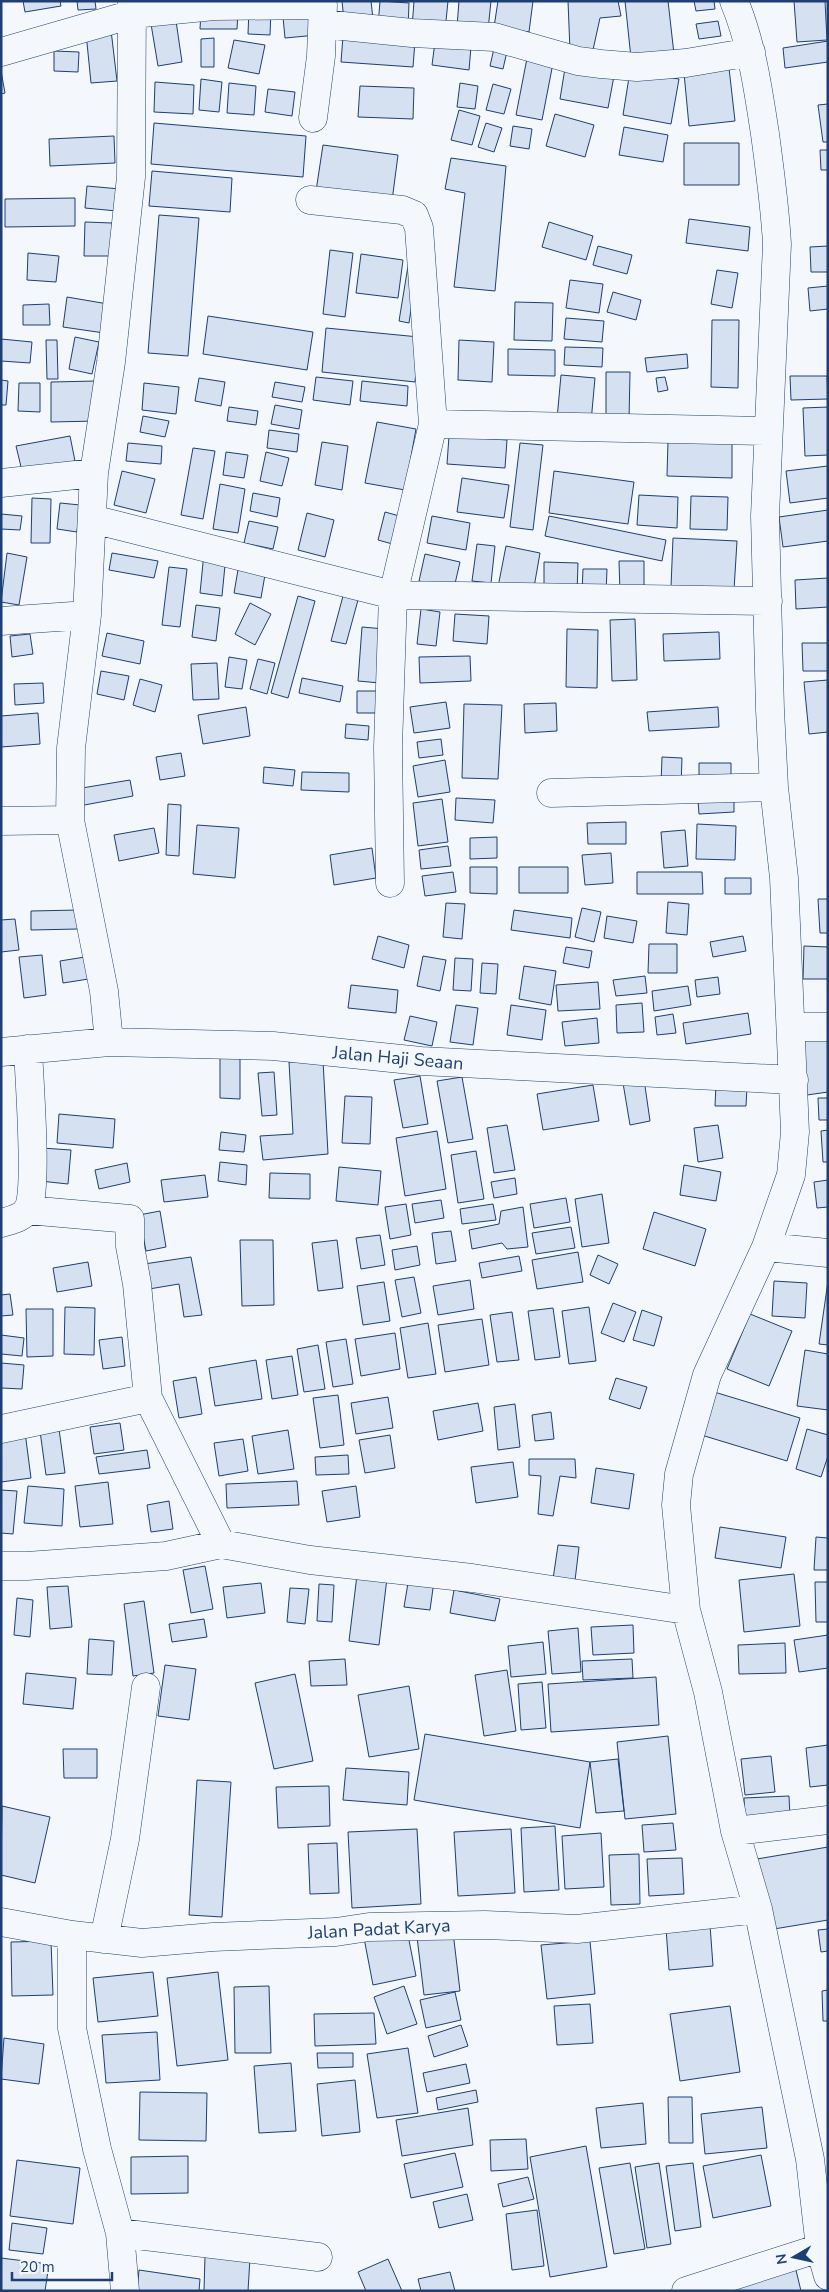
<svg xmlns="http://www.w3.org/2000/svg" width="829" height="2292" font-family="'Nunito Sans',sans-serif">
<style>
.building{fill:#d5e0f0;stroke:#1d3f73}
.lines{fill:none;stroke-linecap:round;stroke-linejoin:round}
.minor-casing{stroke:#1d3f73;stroke-width:29}
.minor{stroke:#f4f7fb;stroke-width:28}
.labels{text-anchor:middle;stroke-width:4;stroke-linejoin:round;paint-order:stroke}
.street-label{font-size:18px;fill:#1d3f73;stroke:#f4f7fb}
</style>
<rect width="100%" height="100%" fill="#f4f7fb"/>
<path class="building" d="M23 1H60L61 6 25 12Z
M77 1H95L96 9 78 10Z
M342 1H371L373 19 344 21Z
M380 1 409 3 408 28 378 26Z
M414 1H448L445 31 412 28Z
M459 1H491L488 30 457 27Z
M498 1H533L529 32 494 27Z
M568 1H618L621 16 600 18 591 59 570 51Z
M625 1H668L674 54 631 58Z
M694 1H714L715 9 696 11Z
M794 1H825L827 40 797 42Z
M249 9 271 10 270 35 248 34Z
M201 12H238L237 29H200Z
M175 14 182 62 158 66 150 18Z
M315 14 317 35 285 38 283 17Z
M718 21 721 36 699 39 696 24Z
M111 30 117 81 91 83 86 33Z
M343 36 415 41 413 67 341 62Z
M214 38V67H201V39Z
M234 40 265 45 259 74 228 68Z
M828 41V62L785 68 783 48Z
M435 42 471 47 469 70 432 65Z
M495 44 508 47 503 69 490 66Z
M54 51 79 52 78 72 54 71Z
M528 53 554 58 542 120 516 115Z
M565 68 614 76 608 108 560 99Z
M729 68 735 121 689 126 684 73Z
M1 71 5 93 1 94Z
M630 71 679 79 671 124 623 115Z
M201 79 222 82 219 112 199 110Z
M155 82 194 85 193 114 154 112Z
M229 83 256 86 254 115 227 113Z
M460 83 478 86 475 109 457 107Z
M493 84 511 89 504 114 486 110Z
M360 86 414 88 413 119 358 117Z
M268 89 295 92 292 116 265 112Z
M828 104V142H823L818 105Z
M459 110 480 116 472 145 451 140Z
M555 114 594 125 585 157 546 146Z
M154 123 306 136 303 177 151 164Z
M486 123 502 128 494 152 478 147Z
M513 126 532 129 529 149 510 146Z
M624 127 668 135 663 162 619 155Z
M114 136 115 163 50 166 49 139Z
M684 143H739V185H684Z
M323 145 398 155 392 201 316 191Z
M820 150H828V170H821Z
M451 158 506 166 495 291 454 287 465 193 445 189Z
M152 171 232 178 230 212 149 206Z
M87 186 120 189 117 211 85 208Z
M75 198V226L5 227V199Z
M159 215 199 218 188 356 148 353Z
M689 219 750 227 748 251 686 243Z
M85 222 112 223 111 256H84Z
M549 222 593 236 586 260 542 247Z
M598 246 632 255 627 274 593 265Z
M828 246V272H811L810 247Z
M330 250 353 253 345 317 323 314Z
M28 253 59 256 56 282 27 280Z
M361 254 403 260 398 298 356 293Z
M409 260 418 262 409 323 399 321Z
M717 270 738 273 732 308 711 304Z
M570 280 603 284 599 313 566 308Z
M828 286V309L810 311 808 288Z
M613 292 641 300 636 320 607 312Z
M67 297 108 304 104 333 63 327Z
M515 302 553 303 552 341 514 340Z
M49 304 50 325H23V305Z
M208 316 313 332 307 370 203 354Z
M566 318 604 321 602 342 564 339Z
M712 320H739L738 388 711 387Z
M326 328 419 337 415 382 322 372Z
M75 337 99 342 92 374 69 369Z
M1 339 32 342 30 363 1 361Z
M46 340H57L58 379H47Z
M459 340 494 342 492 382 458 380Z
M565 347 603 348 602 367 564 365Z
M508 349 555 350V376L508 375Z
M687 354 688 368 647 372 645 358Z
M606 372H630L629 421 606 420Z
M561 375 595 378 591 422 557 419Z
M790 376H827L828 399 791 400Z
M316 377 353 381 350 405 313 400Z
M665 377 668 390 658 392 656 378Z
M199 378 225 382 221 406 195 401Z
M1 380 8 381 6 405H1Z
M96 381 97 421 51 422V382Z
M362 381 408 386 407 406 360 401Z
M275 382 305 387 302 402 272 397Z
M19 383H40V412L18 411Z
M144 383 179 387 176 414 142 410Z
M275 405 302 410 299 429 271 424Z
M229 407 258 411 256 425 227 421Z
M828 407V455L805 456 803 408Z
M143 416 169 421 165 437 140 432Z
M377 422 416 429 405 490 365 483Z
M269 430 299 434 297 452 267 448Z
M70 436 75 461 22 471 16 446Z
M449 436 507 440 505 468 447 464Z
M668 441 732 442V478L667 476Z
M322 442 348 446 342 490 315 485Z
M128 443 162 446 161 464 126 461Z
M520 443 543 445 533 530 510 527Z
M193 448 215 451 203 519 181 515Z
M226 452 248 455 244 478 223 475Z
M266 452 289 458 282 486 260 481Z
M828 466V498L790 503 786 471Z
M122 471 155 479 146 513 114 505Z
M554 471 634 482 628 524 549 513Z
M462 478 509 485 504 518 457 512Z
M220 484 245 489 238 533 213 529Z
M253 493 280 498 277 517 250 511Z
M639 495 678 497 677 528 637 525Z
M691 496 728 497 727 530 690 529Z
M32 498 51 499 50 543H31Z
M60 503 80 505 77 532 57 529Z
M828 510V541L783 547 779 517Z
M385 512 403 517 396 545 378 540Z
M307 513 334 520 325 557 298 550Z
M1 514 22 516 20 530 1 529Z
M432 516 470 523 466 550 427 543Z
M549 516 666 540 662 561 545 536Z
M249 521 278 527 273 549 244 543Z
M673 538 737 541 734 590 671 587Z
M477 544 495 546 491 583 472 581Z
M506 546 540 553 533 593 498 587Z
M7 553 27 557 19 605 1 602Z
M112 553 158 561 154 578 109 570Z
M204 553 226 555 222 596 200 593Z
M425 554 460 562 454 588 419 581Z
M619 561H644V593H620Z
M544 562 578 563 577 593H544Z
M239 564 266 569 261 598 234 593Z
M169 567 187 569 180 627 162 625Z
M583 569H607L606 594 582 593Z
M828 578V607L796 609 795 580Z
M298 596 315 601 288 698 271 693Z
M343 596 358 600 346 644 331 641Z
M250 603 271 614 255 645 235 634Z
M196 605 220 608 216 641 192 637Z
M421 609 440 612 436 646 417 644Z
M455 614 489 616 487 644 453 641Z
M635 619 637 680 612 681 610 620Z
M362 627 385 629 380 683 358 681Z
M567 629 598 630 597 688 566 687Z
M719 632 720 659 664 661 663 634Z
M107 633 144 641 140 664 102 656Z
M30 634 33 654 12 657 10 636Z
M802 643H828V671H803Z
M470 656 471 681 420 683 419 657Z
M229 657 247 660 242 689 225 687Z
M258 659 275 663 267 694 250 689Z
M217 663 219 699 193 700 191 664Z
M101 671 129 676 124 700 97 694Z
M302 678 343 686 340 702 299 693Z
M140 679 162 685 155 712 133 705Z
M828 680V732L809 734 804 682Z
M43 683 44 703 15 705 14 684Z
M357 691H377V713H357Z
M446 702 450 728 414 733 410 707Z
M556 703 557 731 525 733 524 704Z
M464 704 502 705 498 779 462 778Z
M246 707 250 736 203 744 198 715Z
M718 707 719 727 649 731 647 712Z
M38 713 40 744 1 747V716Z
M346 724 369 726 368 740 345 738Z
M441 739 443 755 419 758 417 742Z
M181 753 185 776 160 780 156 757Z
M662 757 682 758 681 786 661 785Z
M445 760 450 792 418 797 413 766Z
M699 763H731V782H699Z
M264 767 295 770 293 786 263 783Z
M302 772 349 773V792L301 790Z
M130 780 133 796 79 806 76 789Z
M456 798 495 800 493 823 455 820Z
M442 799 448 842 418 846 413 803Z
M734 799V812L699 814 698 801Z
M168 804 181 805 179 856 166 855Z
M626 822V844H588L587 823Z
M697 824 736 826 735 860 696 859Z
M197 825 239 828 235 878 193 874Z
M154 828 159 853 119 861 114 835Z
M685 830 688 866 664 868 661 832Z
M497 837V858L470 859V838Z
M448 846 451 866 421 869 419 850Z
M372 848 376 878 334 885 330 855Z
M611 853 613 883 585 885 582 855Z
M470 867H497V894L470 893Z
M519 867H568V893H519Z
M453 872 456 892 425 896 422 876Z
M637 872H702L703 894H637Z
M725 878H751V894H725Z
M818 899H828V933H820Z
M668 902 689 904 687 935 666 933Z
M446 903 465 904 462 939 443 937Z
M582 908 601 912 594 942 575 937Z
M78 910V929L31 930V911Z
M514 910 572 918 570 938 511 930Z
M607 916 637 921 633 943 604 938Z
M15 919 19 950 1 952V920Z
M378 936 409 945 404 968 372 959Z
M743 936 746 951 713 957 710 942Z
M649 944H677V973H648Z
M804 946 828 947V979H803Z
M566 947 592 951 589 968 563 963Z
M42 955 46 995 24 998 19 957Z
M91 956 95 978 63 983 60 961Z
M423 956 446 960 440 991 417 986Z
M455 958 473 959 471 991 453 990Z
M482 963 498 964 496 994 480 993Z
M524 966 556 971 551 1005 519 999Z
M645 976 647 993 616 996 613 980Z
M718 977 720 994 697 997 695 980Z
M598 982 600 1009 558 1011 556 985Z
M351 985 398 990 396 1013 348 1008Z
M688 986 691 1005 654 1011 652 991Z
M642 1003 644 1032 617 1033 616 1005Z
M456 1005 478 1008 473 1045 450 1042Z
M511 1005 546 1010 542 1040 507 1035Z
M748 1013 751 1034 686 1044 683 1023Z
M673 1014 676 1033 657 1035 655 1017Z
M410 1016 437 1022 432 1046 404 1040Z
M597 1018 599 1043 565 1046 562 1022Z
M828 1034V1092L807 1095 801 1037Z
M220 1057 240 1058V1099L220 1098Z
M323 1060 328 1154 263 1160 260 1136 293 1134 289 1062Z
M274 1072 277 1115 262 1116 258 1073Z
M420 1076 428 1124 403 1128 394 1080Z
M462 1077 473 1139 448 1143 437 1081Z
M644 1079 650 1121 630 1125 623 1083Z
M593 1085 599 1121 543 1130 537 1094Z
M716 1085 747 1087 746 1106H715Z
M345 1096 372 1097 370 1144 342 1143Z
M818 1098H828V1120H819Z
M59 1114 115 1119 113 1148 57 1143Z
M507 1125 515 1170 494 1173 487 1128Z
M718 1125 723 1158 698 1162 694 1128Z
M828 1130V1162H823L821 1131Z
M437 1131 446 1189 405 1196 396 1138Z
M221 1132 246 1135 244 1152 219 1150Z
M42 1148 71 1150 68 1184 40 1181Z
M476 1151 484 1199 458 1203 451 1155Z
M220 1162 247 1165 246 1185 218 1181Z
M127 1163 130 1182 99 1189 95 1170Z
M684 1165 721 1172 716 1201 680 1195Z
M339 1167 381 1171 378 1205 336 1201Z
M270 1173 310 1174V1199L269 1198Z
M205 1175 208 1197 164 1202 161 1180Z
M515 1178 517 1194 494 1198 491 1182Z
M828 1180V1207L817 1208 814 1182Z
M602 1194 609 1243 582 1247 575 1199Z
M566 1198 570 1222 534 1228 530 1204Z
M441 1200 444 1218 415 1223 412 1204Z
M406 1204 411 1235 390 1239 385 1207Z
M493 1204 496 1220 462 1224 460 1209Z
M523 1207 528 1247 507 1249 502 1243 472 1249 469 1230 499 1224 501 1211Z
M160 1211 166 1247 146 1251 139 1215Z
M654 1212 706 1229 695 1266 643 1249Z
M571 1227 575 1248 536 1254 532 1233Z
M451 1231 456 1261 436 1264 432 1233Z
M380 1235 385 1265 361 1269 356 1238Z
M240 1240H273L274 1305 242 1306Z
M337 1240 343 1288 318 1291 312 1243Z
M417 1246 420 1265 395 1270 392 1250Z
M578 1252 583 1282 537 1289 532 1260Z
M598 1255 618 1264 609 1284 590 1275Z
M519 1256 522 1271 482 1278 479 1263Z
M191 1257 202 1315 184 1317 179 1284 149 1289 144 1264Z
M88 1262 92 1286 57 1292 53 1268Z
M414 1277 421 1313 402 1317 395 1280Z
M470 1280 474 1309 438 1315 433 1286Z
M774 1281 807 1283 805 1318 772 1316Z
M828 1281V1345L819 1344Z
M384 1282 390 1321 363 1325 357 1286Z
M10 1294 13 1315 1 1316V1295Z
M613 1303 636 1312 624 1342 601 1333Z
M65 1307 95 1308 94 1355 64 1354Z
M589 1307 596 1361 569 1364 562 1311Z
M553 1308 560 1357 535 1360 528 1311Z
M26 1309H53V1356L27 1357Z
M642 1310 662 1317 654 1346 633 1340Z
M512 1312 519 1360 497 1362 490 1315Z
M750 1314 792 1331 769 1386 727 1369Z
M482 1319 489 1365 445 1372 438 1325Z
M428 1323 436 1374 408 1378 400 1328Z
M395 1333 400 1369 361 1376 355 1339Z
M1 1335 24 1338 22 1356 1 1354Z
M122 1337 125 1366 103 1369 99 1340Z
M346 1339 353 1384 333 1387 326 1342Z
M318 1345 325 1389 304 1392 297 1349Z
M805 1350 828 1354V1410L797 1406Z
M292 1356 298 1395 272 1399 266 1360Z
M256 1360 262 1399 215 1406 209 1368Z
M1 1363 24 1365 22 1389 1 1388Z
M196 1377 202 1414 179 1418 173 1381Z
M616 1378 647 1387 640 1409 609 1399Z
M711 1391 800 1418 787 1461 698 1434Z
M338 1395 344 1445 320 1448 313 1398Z
M388 1397 393 1428 356 1434 351 1403Z
M478 1403 483 1431 438 1440 433 1411Z
M515 1404 520 1447 498 1450 494 1407Z
M551 1412 554 1439 535 1441 532 1415Z
M120 1423 124 1450 94 1454 90 1427Z
M59 1429 65 1473 46 1475 40 1431Z
M807 1429 828 1435V1456L821 1477 796 1469Z
M288 1430 294 1469 258 1474 252 1436Z
M25 1432 31 1478 1 1482V1436Z
M390 1435 395 1468 365 1473 359 1440Z
M243 1439 248 1471 219 1476 214 1443Z
M147 1450 150 1468 99 1474 96 1457Z
M348 1455 349 1474 316 1475 315 1457Z
M529 1459H575L576 1478 560 1476 553 1516 538 1514 541 1476 529 1475Z
M513 1462 518 1497 476 1503 471 1467Z
M596 1468 634 1474 629 1509 591 1503Z
M297 1481 299 1505 227 1508 226 1484Z
M108 1482 113 1524 80 1527 75 1486Z
M28 1486 64 1489 62 1526 24 1523Z
M356 1486 360 1517 327 1522 322 1491Z
M1 1490 17 1491 13 1534 1 1533Z
M169 1501 173 1529 151 1532 147 1505Z
M720 1527 786 1537 781 1568 715 1558Z
M816 1537 828 1538V1570H814Z
M558 1545 579 1547 574 1589 552 1586Z
M205 1566 213 1609 191 1613 183 1570Z
M794 1574 800 1626 744 1632 739 1580Z
M357 1575 387 1578 379 1645 349 1641Z
M409 1577 434 1581 430 1610 404 1607Z
M815 1582H828V1622H816Z
M261 1583 265 1613 227 1618 223 1587Z
M319 1584 334 1585 332 1622 317 1621Z
M68 1586 72 1627 50 1629 47 1587Z
M290 1588 309 1589 305 1624 287 1622Z
M454 1590 500 1599 495 1621 450 1613Z
M17 1598 33 1600 30 1637 14 1635Z
M144 1601 154 1673 133 1676 124 1604Z
M204 1619 207 1637 172 1642 169 1624Z
M633 1625 634 1653 593 1655 591 1627Z
M578 1628 581 1672 552 1674 548 1631Z
M828 1635V1668L799 1672 794 1640Z
M89 1639 114 1641 112 1675 87 1674Z
M543 1642 546 1674 511 1677 508 1646Z
M785 1643 786 1673 739 1674 738 1645Z
M345 1659 347 1685 311 1686 309 1661Z
M632 1659 633 1678 583 1680 582 1661Z
M165 1665 196 1669 189 1720 158 1716Z
M507 1670 516 1731 484 1736 475 1675Z
M26 1673 76 1678 73 1709 23 1704Z
M295 1674 313 1761 274 1769 255 1683Z
M656 1677 659 1725 551 1732 548 1684Z
M542 1682 546 1728 521 1730 518 1684Z
M409 1686 419 1749 369 1757 358 1695Z
M425 1734 590 1762 580 1828 414 1800Z
M668 1736 676 1814 625 1819 617 1742Z
M828 1745V1785L810 1787 806 1748Z
M63 1749H97V1778H64Z
M771 1756 775 1792 745 1795 741 1759Z
M618 1759 624 1811 596 1813 590 1762Z
M346 1768 409 1772 407 1805 343 1800Z
M197 1780 231 1782 222 1917 189 1915Z
M329 1786 330 1826 278 1828 276 1787Z
M789 1796 790 1818 745 1821 744 1798Z
M2 1806 50 1817 35 1883 1 1875Z
M673 1823 676 1850 644 1852 642 1825Z
M555 1826 559 1890 524 1892 521 1828Z
M417 1829 421 1904 352 1908 348 1832Z
M511 1829 515 1893 458 1896 454 1832Z
M601 1833 604 1887 565 1889 562 1836Z
M337 1843 339 1893 310 1894 308 1844Z
M828 1847V1920L768 1930 757 1859Z
M639 1854 640 1904 611 1905 609 1855Z
M682 1858 684 1894 649 1896 647 1859Z
M710 1925 713 1966 669 1970 666 1928Z
M828 1929V1951L821 1952 818 1930Z
M407 1930 416 1976 373 1985 364 1938Z
M453 1932 460 1991 424 1995 417 1937Z
M51 1941 53 1995 12 1996 11 1942Z
M590 1941 595 1994 547 1999 541 1945Z
M153 1972 158 2016 98 2022 93 1978Z
M218 1972 228 2060 177 2066 167 1978Z
M269 1986 271 2053H235L234 1987Z
M404 1986 417 2024 387 2034 374 1997Z
M828 1990V2021H823L822 1991Z
M455 1992 461 2020 426 2028 420 2000Z
M590 2004 593 2043 557 2045 554 2006Z
M730 2006 740 2072 680 2081 670 2014Z
M374 2013 376 2044 315 2046 314 2014Z
M461 2025 468 2046 434 2057 428 2036Z
M157 2032 160 2080 106 2083 102 2035Z
M4 2038 44 2044 39 2084 1 2079Z
M408 2048 418 2113 377 2118 367 2054Z
M317 2053H353V2067L318 2068Z
M291 2063 296 2131 259 2133 254 2066Z
M466 2064 470 2083 427 2092 423 2073Z
M355 2080 360 2132 322 2136 317 2084Z
M476 2090 478 2102 438 2110 436 2098Z
M140 2092 207 2093 206 2141 139 2140Z
M668 2097H692L693 2143H669Z
M643 2103 646 2144 601 2148 596 2108Z
M762 2107 767 2148 705 2154 701 2114Z
M468 2108 473 2145 402 2156 396 2120Z
M526 2139 528 2169 491 2171 490 2140Z
M586 2146 607 2267 550 2277 530 2157Z
M455 2153 463 2187 411 2198 404 2164Z
M761 2155 771 2206 713 2218 703 2166Z
M188 2156V2193L131 2194V2157Z
M17 2160 80 2168 73 2224 10 2216Z
M630 2163 645 2249 614 2254 599 2168Z
M659 2163 671 2244 647 2248 635 2167Z
M693 2163 701 2227 675 2231 666 2166Z
M528 2177 534 2199 503 2207 498 2184Z
M467 2194 473 2220 439 2228 433 2202Z
M537 2210 544 2266 512 2270 506 2214Z
M12 2223 47 2228 43 2254 9 2250Z
M205 2256 250 2258 248 2291H204Z
M1 2258 49 2264 45 2291H1Z
M388 2259 402 2291H366L358 2272Z
M795 2266 801 2291H722Z
M139 2270 200 2279 199 2291H137Z
M450 2272 455 2291H421L418 2279Z"/>
<g class="lines">
<g class="minor-casing">
<path id="minor" d="M734 1C752 44 758 89 765 134 770 171 775 207 777 244L765 516 770 710 774 787 784 878 795 1132 791 1175 766 1247 707 1375 679 1474 676 1505 686 1610 708 1692 735 1831 758 1909 810 2159 820 2248 828 2276
M323 24 412 33 494 37 578 61 601 64 637 67 686 63 751 52
M1 52 133 14 214 6 323 5
M313 118 321 56 323 5
M310 200 402 210 414 215 419 228 433 424 393 595 388 747 390 883
M433 424 768 431
M1 483 94 473
M92 519 393 595 768 601
M1 621 87 615
M551 793 774 787
M1 821 70 820
M792 1027H828
M109 1042 104 991 70 820 71 748 87 615 94 473 111 362 131 177 132 1
M1 1052 109 1042 273 1046 421 1061 794 1080
M27 1210 130 1219V1246L137 1284 148 1398 221 1544
M1 1223C11 1220 23 1218 28 1209 38 1189 29 1077 28 1049
M766 1247 828 1253
M1 1429 148 1398
M1 1566H27L166 1556 221 1544 310 1560 472 1578 686 1610
M735 1831 828 1820
M1 1922 72 1935 142 1943 213 1937 336 1932 369 1927 485 1925 577 1929 758 1909
M72 1935V2028L97 2149 120 2233 125 2291
M104 1939 125 1839 146 1687
M120 2233 318 2257
M686 2291 820 2248"/>
</g>
<use href="#minor" class="minor"/>
</g>
<g class="labels">
<g class="street-label">
<text transform="translate(398 1058) rotate(5)" y="6">Jalan Haji Seaan</text>
<text transform="translate(379 1929) rotate(-3)" y="6">Jalan Padat Karya</text>
</g>
</g>
<rect width="829" height="2292" fill="none" stroke="#1d3f73" stroke-width="5"/>
<g transform="translate(794 2257) rotate(261)" stroke="#f4f7fb" stroke-width="4" paint-order="stroke">
<path d="M0-4L9 19L0 12L-9 19Z" fill="#1d3f73"/>
<text y="-8" font-size="14" font-weight="bold" text-anchor="middle" fill="#1d3f73">N</text>
</g>
<path d="M12 2272v8h100v-8" fill="none" stroke="#1d3f73" stroke-width="2.5"/>
<text x="20" y="2272" font-size="15" fill="#1d3f73" stroke="#f4f7fb" stroke-width="4" paint-order="stroke">20 m</text>
</svg>
